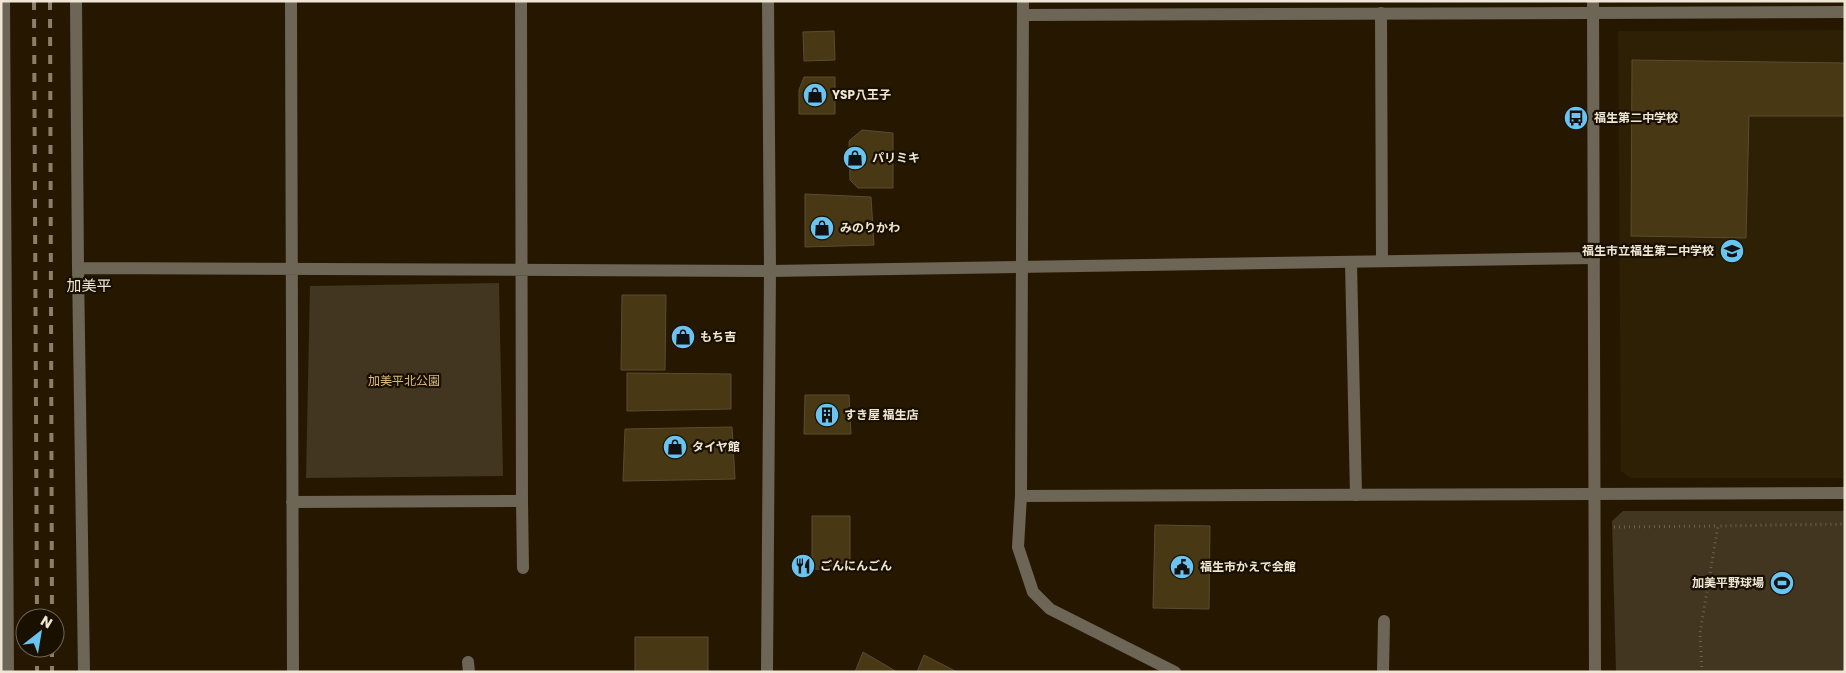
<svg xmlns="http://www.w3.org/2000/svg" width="1846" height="673" font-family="Poppins,'Noto Sans JP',sans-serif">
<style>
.built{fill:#2d2004}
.green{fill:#423620}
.building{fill:#493814;stroke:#5c4c2f}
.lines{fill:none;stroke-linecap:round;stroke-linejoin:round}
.path{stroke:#6d614c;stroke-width:3;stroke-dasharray:1 4;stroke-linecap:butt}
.service{stroke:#6d6555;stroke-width:12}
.minor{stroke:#6d6555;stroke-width:12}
.tertiary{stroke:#6d6555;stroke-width:12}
.rail{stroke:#8b7f6b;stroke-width:4;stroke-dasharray:9 9;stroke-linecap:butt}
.labels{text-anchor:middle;stroke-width:4.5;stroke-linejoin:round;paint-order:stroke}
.poi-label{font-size:12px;font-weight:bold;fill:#efe6d6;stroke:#1a1000;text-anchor:start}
.park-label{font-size:12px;fill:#dcbb7e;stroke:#1a1000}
.quarter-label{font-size:15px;fill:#efe6d6;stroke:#1a1000}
</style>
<rect width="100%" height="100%" fill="#261800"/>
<path class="built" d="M1845 30V478H1630L1621 471 1618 31Z"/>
<path class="green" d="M499 283 503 476 306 478 310 286Z
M1623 511H1845V672H1616L1612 521Z"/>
<path class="building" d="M834 31 835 60 804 61 803 32Z
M1632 60 1845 63V116H1749L1746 238 1631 236Z
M804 77H835V114H799V90Z
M862 130 893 133V188H858L850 180 849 141Z
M805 194 871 197 874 245 805 247Z
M622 295H666L665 370H621Z
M627 373 731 374V409L627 411Z
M805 395H849L851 434H804Z
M732 427 735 479 623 481 625 429Z
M812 516H850V570L812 569Z
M1155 525 1210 526 1209 609 1153 608Z
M635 637H708V672H635Z
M863 652 897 672H855Z
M924 655 957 672H917Z"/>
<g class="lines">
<path class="path" d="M1614 527 1718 526
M1702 672 1700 633 1718 526 1845 524"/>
<path class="service" d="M1381 13 1382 261
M1351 262 1356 495
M522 501 523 568
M468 662 469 672
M1383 672 1384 621"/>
<path class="minor" d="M4 1 8 672
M76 1 78 268 84 672
M291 1 293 672
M1023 15 1845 12
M78 268 770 271 1594 258
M1021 496 1845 493
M292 502 522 501 521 1"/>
<path class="tertiary" d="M1023 1 1021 496 1018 547 1033 592 1050 609 1175 672
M1593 1 1595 672
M767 672 770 271 768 1"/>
<path class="rail" d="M34 1 37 618
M50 1 52 618
M37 648V672
M52 648V672"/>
</g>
<defs>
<g id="shop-disc" transform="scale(1.25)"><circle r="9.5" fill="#69c4f1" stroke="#1a1000"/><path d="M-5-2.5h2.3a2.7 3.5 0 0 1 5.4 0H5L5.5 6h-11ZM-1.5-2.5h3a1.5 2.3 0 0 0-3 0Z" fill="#111"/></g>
<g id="bus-disc" transform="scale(1.25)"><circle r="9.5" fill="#69c4f1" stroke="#1a1000"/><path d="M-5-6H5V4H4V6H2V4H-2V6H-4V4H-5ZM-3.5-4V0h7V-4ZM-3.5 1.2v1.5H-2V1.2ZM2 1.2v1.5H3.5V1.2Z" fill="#111"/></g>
<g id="school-disc" transform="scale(1.25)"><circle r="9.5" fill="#69c4f1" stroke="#1a1000"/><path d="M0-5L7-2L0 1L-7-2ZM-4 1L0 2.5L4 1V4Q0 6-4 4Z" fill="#111"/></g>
<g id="building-disc" transform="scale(1.25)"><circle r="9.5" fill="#69c4f1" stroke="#1a1000"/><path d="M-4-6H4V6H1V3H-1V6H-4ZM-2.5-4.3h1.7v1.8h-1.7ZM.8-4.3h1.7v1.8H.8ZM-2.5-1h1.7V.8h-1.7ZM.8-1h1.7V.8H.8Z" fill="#111"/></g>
<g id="restaurant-disc" transform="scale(1.25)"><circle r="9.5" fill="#69c4f1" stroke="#1a1000"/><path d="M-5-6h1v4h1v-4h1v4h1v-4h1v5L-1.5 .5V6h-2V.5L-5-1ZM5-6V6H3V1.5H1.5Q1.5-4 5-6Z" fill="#111"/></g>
<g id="civic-disc" transform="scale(1.25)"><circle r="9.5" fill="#69c4f1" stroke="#1a1000"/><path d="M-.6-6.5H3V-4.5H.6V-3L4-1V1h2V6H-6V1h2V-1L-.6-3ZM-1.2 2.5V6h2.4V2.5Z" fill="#111"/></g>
<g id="stadium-disc" transform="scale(1.25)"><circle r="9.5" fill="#69c4f1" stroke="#1a1000"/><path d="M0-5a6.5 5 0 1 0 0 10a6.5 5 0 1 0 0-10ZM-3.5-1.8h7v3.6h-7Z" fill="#111"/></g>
</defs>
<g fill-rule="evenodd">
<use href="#shop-disc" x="815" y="95"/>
<use href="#bus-disc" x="1576" y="118"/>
<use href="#shop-disc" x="855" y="158"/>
<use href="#shop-disc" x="822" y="228"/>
<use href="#school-disc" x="1732" y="251"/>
<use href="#shop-disc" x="683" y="337"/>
<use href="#building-disc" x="827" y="415"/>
<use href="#shop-disc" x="675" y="447"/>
<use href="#restaurant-disc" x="803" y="566"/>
<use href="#civic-disc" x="1182" y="567"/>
<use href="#stadium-disc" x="1782" y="583"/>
</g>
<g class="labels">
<g class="poi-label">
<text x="832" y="99">YSP八王子</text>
<text x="1594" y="122">福生第二中学校</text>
<text x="872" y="162">パリミキ</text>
<text x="840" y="232">みのりかわ</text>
<text x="1714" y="255" text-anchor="end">福生市立福生第二中学校</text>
<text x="700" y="341">もち吉</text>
<text x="844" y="419">すき屋 福生店</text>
<text x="692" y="451">タイヤ館</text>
<text x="820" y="570">ごんにんごん</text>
<text x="1200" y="571">福生市かえで会館</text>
<text x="1764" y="587" text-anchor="end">加美平野球場</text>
</g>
<g class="park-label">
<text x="404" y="385">加美平北公園</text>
</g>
<g class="quarter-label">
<text x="89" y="291">加美平</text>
</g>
</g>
<rect width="1846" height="673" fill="none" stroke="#efe6d6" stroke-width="5"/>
<g transform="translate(40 633) rotate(31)"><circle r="24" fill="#1a1000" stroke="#6f6656"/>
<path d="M0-4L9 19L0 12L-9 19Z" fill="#69c4f1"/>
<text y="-8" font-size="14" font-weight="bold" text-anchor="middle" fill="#efe6d6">N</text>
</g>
</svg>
